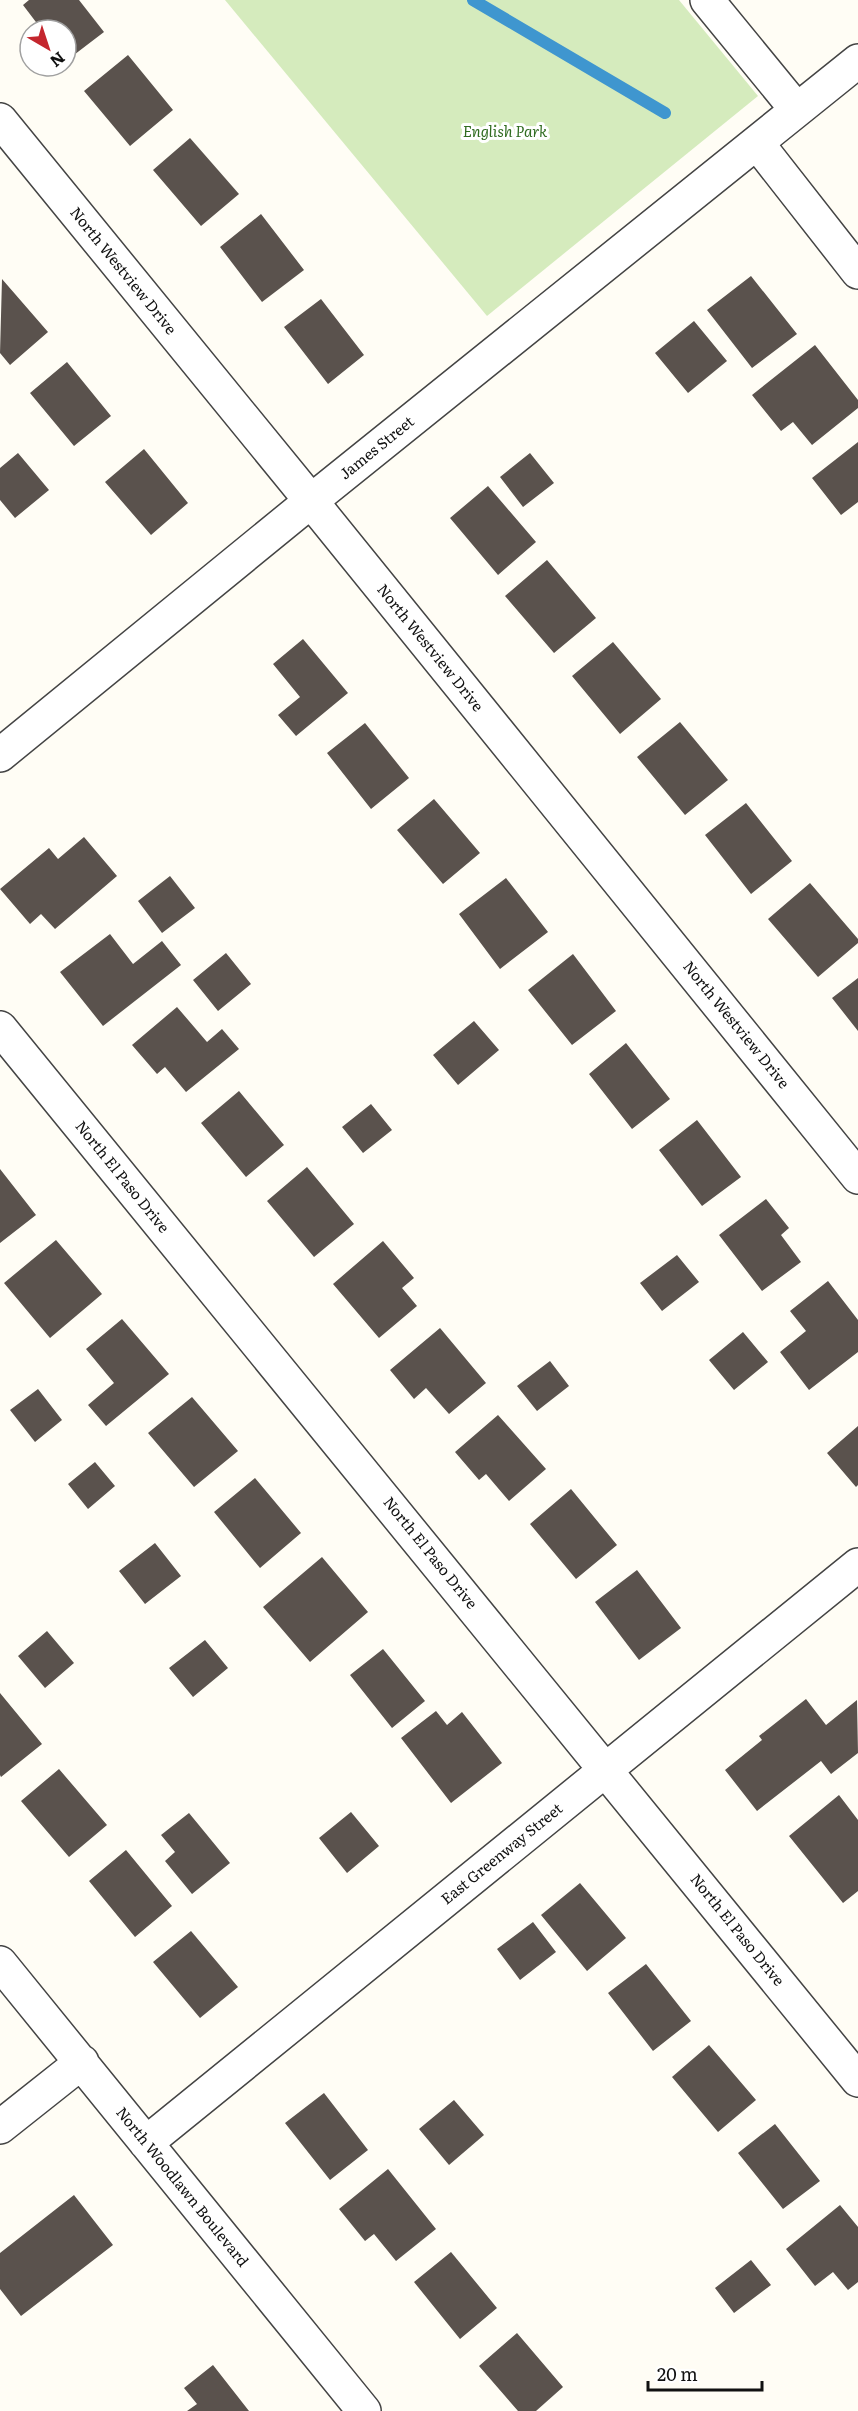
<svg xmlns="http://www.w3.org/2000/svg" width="858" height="2411" font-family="Literata,serif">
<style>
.green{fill:#d5ebbd}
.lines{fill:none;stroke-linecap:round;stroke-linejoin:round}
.stream{stroke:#3f96cf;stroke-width:12}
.building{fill:#5a524d}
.minor-casing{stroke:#444;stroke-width:36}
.minor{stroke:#fff;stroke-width:33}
.labels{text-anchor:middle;stroke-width:6;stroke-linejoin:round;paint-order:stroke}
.park-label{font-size:15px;font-style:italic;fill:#2f6b1f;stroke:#fff}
.street-label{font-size:15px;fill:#111;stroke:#fff}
</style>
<rect width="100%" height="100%" fill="#fffdf5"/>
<path class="green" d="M225 0H679L758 96 487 316Z"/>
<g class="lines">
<path class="stream" d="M473 0 665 113"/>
</g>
<path class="building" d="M29 0H79L104 32 66 61V30H42L23 5Z
M128 55 173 110 130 146 84 91Z
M190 138 239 194 201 226 153 170Z
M261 214 304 270 262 302 220 247Z
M751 276 797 334 752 368 707 310Z
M2 279 48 332 10 365 0 353Z
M321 299 364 355 328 384 284 327Z
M694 321 727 361 688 393 655 353Z
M815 345 858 400V408L812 445 793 422 781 431 752 395Z
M67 362 111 416 74 446 30 393Z
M858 442V502L841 515 812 478Z
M144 449 188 503 151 535 105 482Z
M18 453 49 490 15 518 0 500V468Z
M530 453 554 483 523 507 500 477Z
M488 486 536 542 498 575 450 518Z
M547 560 596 618 554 653 505 596Z
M303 639 348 693 296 736 278 715 300 697 273 664Z
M613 642 661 699 620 734 572 676Z
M680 722 728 780 685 815 637 757Z
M365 723 409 778 371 809 327 753Z
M434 799 480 853 443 884 397 830Z
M746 803 792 861 751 894 705 835Z
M84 837 117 876 55 929 41 914 30 924 0 889 49 848 58 859Z
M170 876 195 908 162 933 138 901Z
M506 878 548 932 500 969 459 914Z
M810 883 858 939V943L818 977 768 919Z
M110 934 133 964 162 941 181 965 103 1026 60 972Z
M226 953 251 984 218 1011 193 980Z
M573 954 616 1011 572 1045 528 990Z
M858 978V1031L832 998Z
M177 1007 207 1042 222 1029 239 1049 186 1092 165 1067 157 1074 132 1045Z
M474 1021 499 1050 458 1085 433 1055Z
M626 1043 670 1099 632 1129 589 1074Z
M239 1091 284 1145 246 1177 201 1123Z
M371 1104 392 1130 363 1153 342 1127Z
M697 1120 741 1177 702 1206 659 1150Z
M307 1167 354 1224 314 1257 267 1201Z
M0 1169 36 1215 0 1243Z
M766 1199 789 1228 781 1235 801 1262 762 1291 719 1235Z
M56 1240 102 1294 50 1338 4 1283Z
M383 1241 414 1278 402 1288 417 1306 379 1338 333 1284Z
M677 1255 699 1282 662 1311 640 1283Z
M828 1281 858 1320V1352L809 1390 780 1352 806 1331 790 1311Z
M122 1319 169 1374 106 1426 88 1405 114 1383 86 1349Z
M440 1328 486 1383 449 1414 426 1388 414 1399 390 1370Z
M743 1332 768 1362 734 1390 709 1360Z
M550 1361 569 1386 537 1411 517 1386Z
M38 1389 62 1420 35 1442 10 1410Z
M192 1397 238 1451 194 1487 148 1433Z
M498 1415 546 1469 509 1501 486 1474 479 1480 455 1452Z
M858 1426V1485L856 1487 827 1453Z
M95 1462 115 1486 88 1509 68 1484Z
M255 1478 301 1533 260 1568 214 1512Z
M571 1489 617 1545 576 1579 530 1524Z
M155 1543 181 1576 145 1604 119 1571Z
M322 1557 368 1612 310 1662 263 1607Z
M637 1570 681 1628 639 1660 595 1602Z
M47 1631 74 1663 45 1688 18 1656Z
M205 1640 228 1668 193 1697 169 1668Z
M383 1649 425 1701 392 1728 350 1675Z
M0 1693 42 1744 1 1777 0 1775Z
M806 1699 826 1725 857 1700 858 1753 831 1774 821 1761 757 1811 725 1770 762 1740 759 1736Z
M436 1711 447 1725 462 1712 502 1763 451 1803 401 1738Z
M59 1769 107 1825 69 1857 21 1801Z
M839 1795 858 1820V1891L843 1903 789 1836Z
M351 1812 379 1846 347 1873 319 1838Z
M189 1813 230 1863 192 1894 165 1861 175 1852 161 1835Z
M126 1850 172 1906 135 1937 89 1881Z
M580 1883 626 1938 587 1971 541 1915Z
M533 1922 556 1952 520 1980 497 1949Z
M191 1931 238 1987 200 2018 153 1962Z
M646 1964 691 2021 653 2051 608 1993Z
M709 2045 756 2100 718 2132 672 2077Z
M324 2093 368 2150 330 2180 285 2123Z
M454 2100 484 2135 449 2165 419 2129Z
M775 2124 820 2181 783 2209 738 2153Z
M388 2169 436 2229 396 2261 374 2234 365 2241 339 2209Z
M74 2195 113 2245 21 2316 0 2289V2253Z
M840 2205 858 2227V2282L848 2290 833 2272 815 2286 786 2249Z
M451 2252 497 2308 460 2339 414 2282Z
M751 2260 771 2285 734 2313 715 2288Z
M517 2333 563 2387 536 2411H518L479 2366Z
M213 2365 249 2411H187L197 2404 184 2388Z"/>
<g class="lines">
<g class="minor-casing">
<path id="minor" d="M707 0 797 110
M0 120 311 501 858 1177
M757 143 858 272
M0 755 311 501 858 61
M0 1028 858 2080
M0 1963 364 2411
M0 2127 82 2062
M146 2143 858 1565"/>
</g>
<use href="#minor" class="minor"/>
</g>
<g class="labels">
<g class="park-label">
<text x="505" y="137">English Park</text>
</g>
<g class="street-label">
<text transform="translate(123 271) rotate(51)" y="5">North Westview Drive</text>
<text transform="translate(377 448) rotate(-39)" y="5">James Street</text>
<text transform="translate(430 648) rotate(51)" y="5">North Westview Drive</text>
<text transform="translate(736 1025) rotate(51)" y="5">North Westview Drive</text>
<text transform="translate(122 1177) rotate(51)" y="5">North El Paso Drive</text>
<text transform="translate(430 1553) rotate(51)" y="5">North El Paso Drive</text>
<text transform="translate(502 1854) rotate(-39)" y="5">East Greenway Street</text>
<text transform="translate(737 1930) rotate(51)" y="5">North El Paso Drive</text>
<text transform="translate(182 2187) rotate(51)" y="5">North Woodlawn Boulevard</text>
</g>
</g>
<g transform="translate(48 48) rotate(141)"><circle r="28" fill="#ffffff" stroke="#a0a0a0" stroke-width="1.5"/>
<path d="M0-4.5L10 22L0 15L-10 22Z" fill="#c4262e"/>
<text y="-9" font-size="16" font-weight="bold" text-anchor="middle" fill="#111111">N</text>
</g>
<path d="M648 2381v9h114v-9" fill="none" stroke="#111111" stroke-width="3"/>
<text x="657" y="2381" font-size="18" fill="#111111" stroke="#ffffff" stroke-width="4.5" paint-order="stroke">20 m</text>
</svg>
